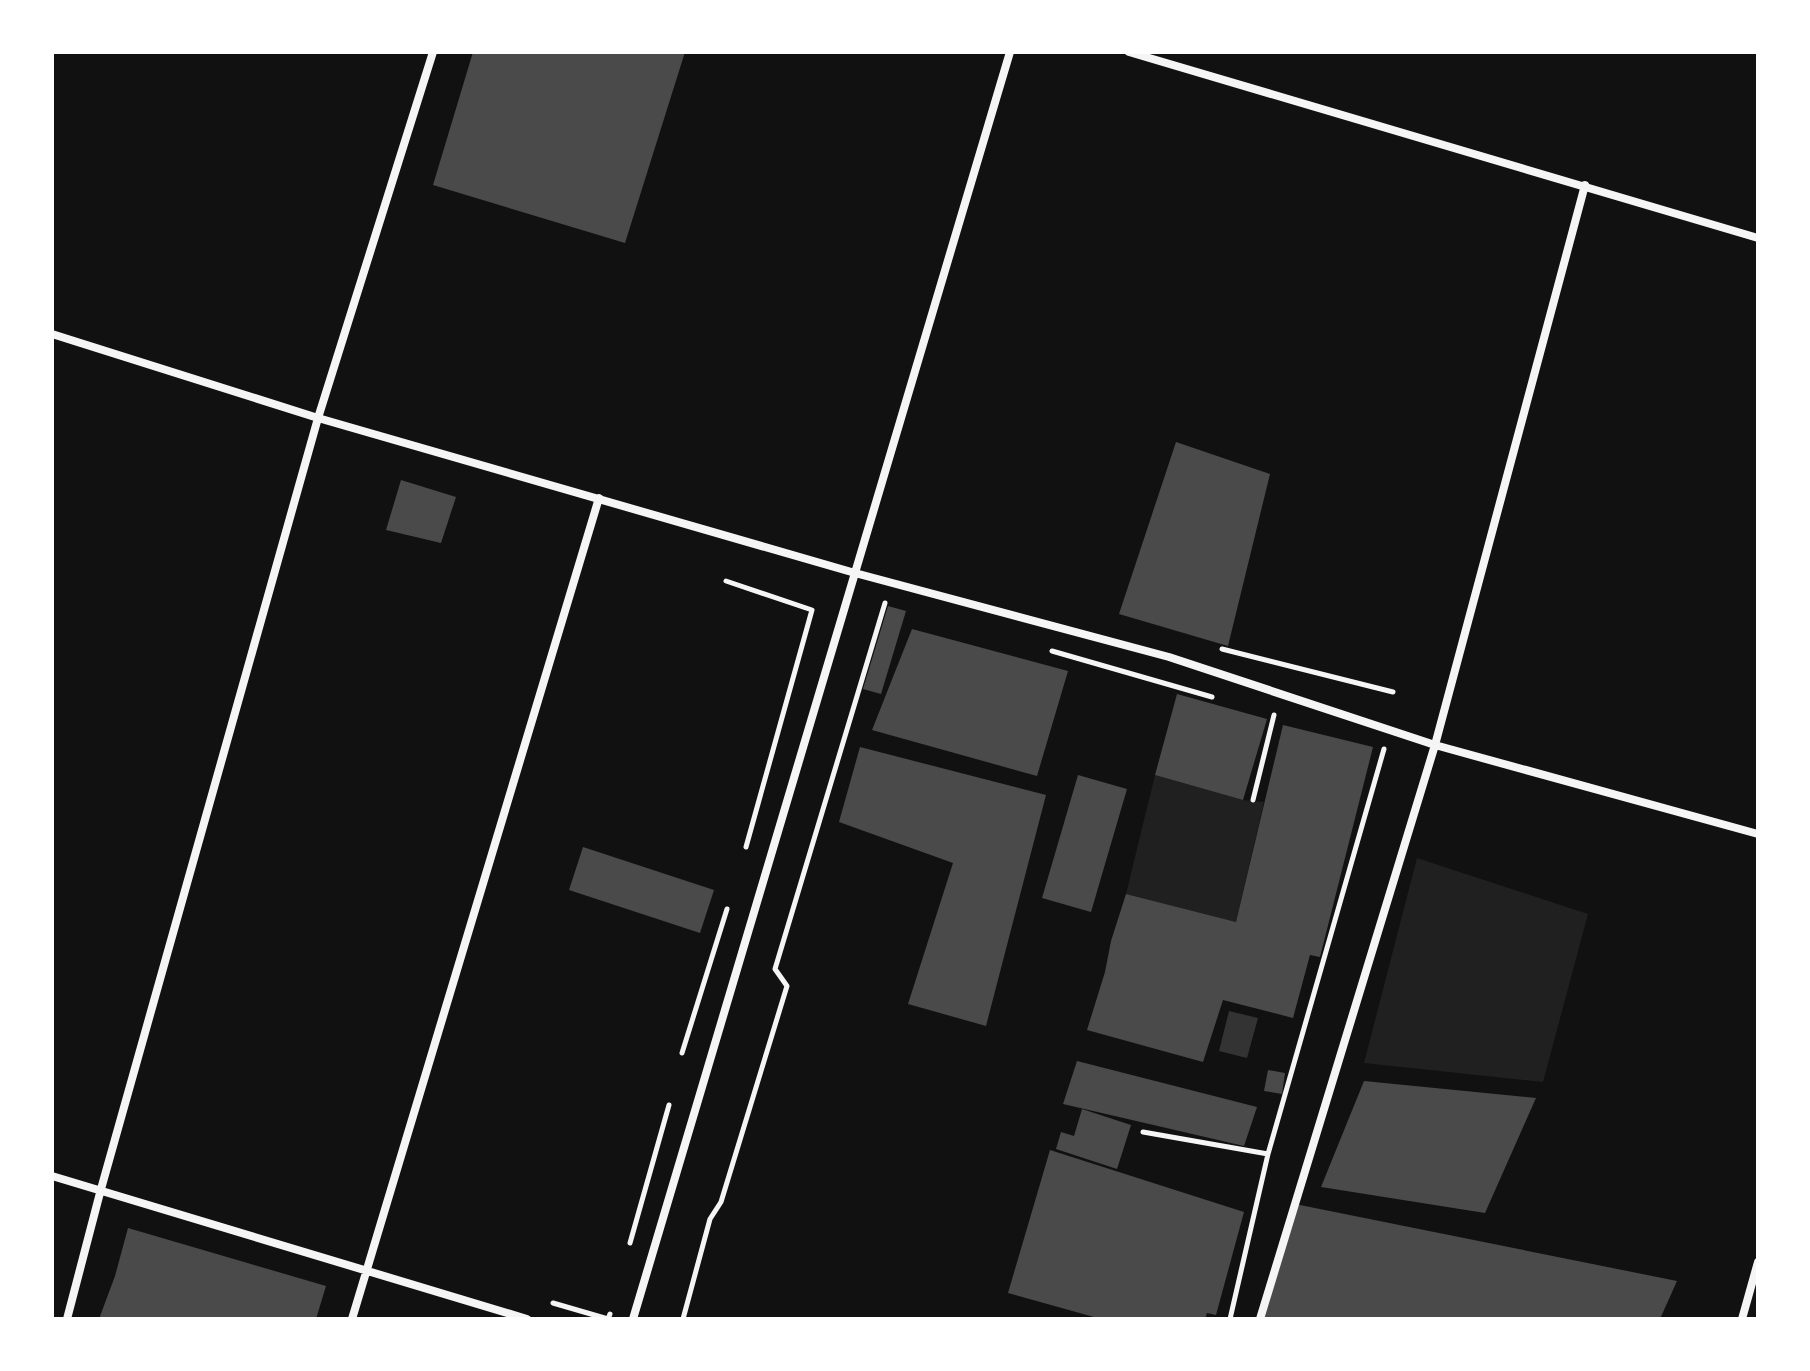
<svg xmlns="http://www.w3.org/2000/svg" width="1810" height="1371" font-family="'Fira Sans Condensed',sans-serif">
<style>
.green{fill:#202020}
.water{fill:#333}
.building{fill:#4a4a4a}
.lines{fill:none;stroke-linecap:round;stroke-linejoin:round}
.path{stroke:#f5f5f5;stroke-width:5}
.minor{stroke:#f5f5f5;stroke-width:8}
</style>
<rect width="100%" height="100%" fill="#111"/>
<path class="green" d="M1155 775 1243 800 1264 802 1236 922 1126 894Z
M1417 858 1588 914 1543 1082 1364 1063Z"/>
<path class="water" d="M1229 1011 1258 1018 1247 1058 1219 1051Z"/>
<path class="building" d="M473 52H685L625 243 433 185Z
M1176 442 1270 474 1228 646 1119 614Z
M401 480 456 497 441 543 386 530Z
M888 606 906 611 881 694 863 689Z
M912 629 1068 671 1037 776 872 730Z
M1177 694 1267 719 1243 800 1155 775Z
M1283 725 1373 747 1320 957 1310 955 1293 1018 1223 1000 1203 1062 1087 1030 1105 972 1111 941 1126 894 1236 922Z
M860 747 1046 795 986 1026 908 1004 953 863 839 822Z
M1078 775 1127 789 1091 912 1042 898Z
M583 847 714 890 700 933 569 890Z
M1077 1061 1257 1107 1244 1146 1063 1104Z
M1268 1070 1285 1073 1282 1094 1264 1091Z
M1364 1081 1536 1098 1485 1213 1321 1187Z
M1082 1109 1131 1125 1117 1169 1056 1149 1061 1132 1074 1136Z
M1050 1150 1244 1212 1216 1315 1207 1313 1205 1319H1101L1008 1293Z
M1295 1204 1677 1281 1660 1319H1260Z
M128 1228 326 1286 316 1319H99L115 1276Z"/>
<g class="lines">
<path class="path" d="M726 581 812 610 746 847
M1222 649 1393 692
M1052 651 1212 697
M1253 800 1274 715
M682 1053 727 909
M1143 1132 1268 1154
M630 1243 669 1105
M553 1303 608 1319 610 1314
M683 1319 710 1219 721 1202 787 986 775 969 885 603
M1230 1319 1268 1154 1384 749"/>
<path class="minor" d="M1129 52 1758 238
M52 334 318 418 855 573 1169 657 1435 745 1758 834
M52 1176 527 1319
M67 1319 101 1189 318 418 433 52
M352 1319 599 498
M633 1319 1010 52
M1260 1319 1435 745 1585 185
M1742 1319 1758 1262"/>
</g>
<rect width="1810" height="1371" fill="none" stroke="#ffffff" stroke-width="108"/>
</svg>
